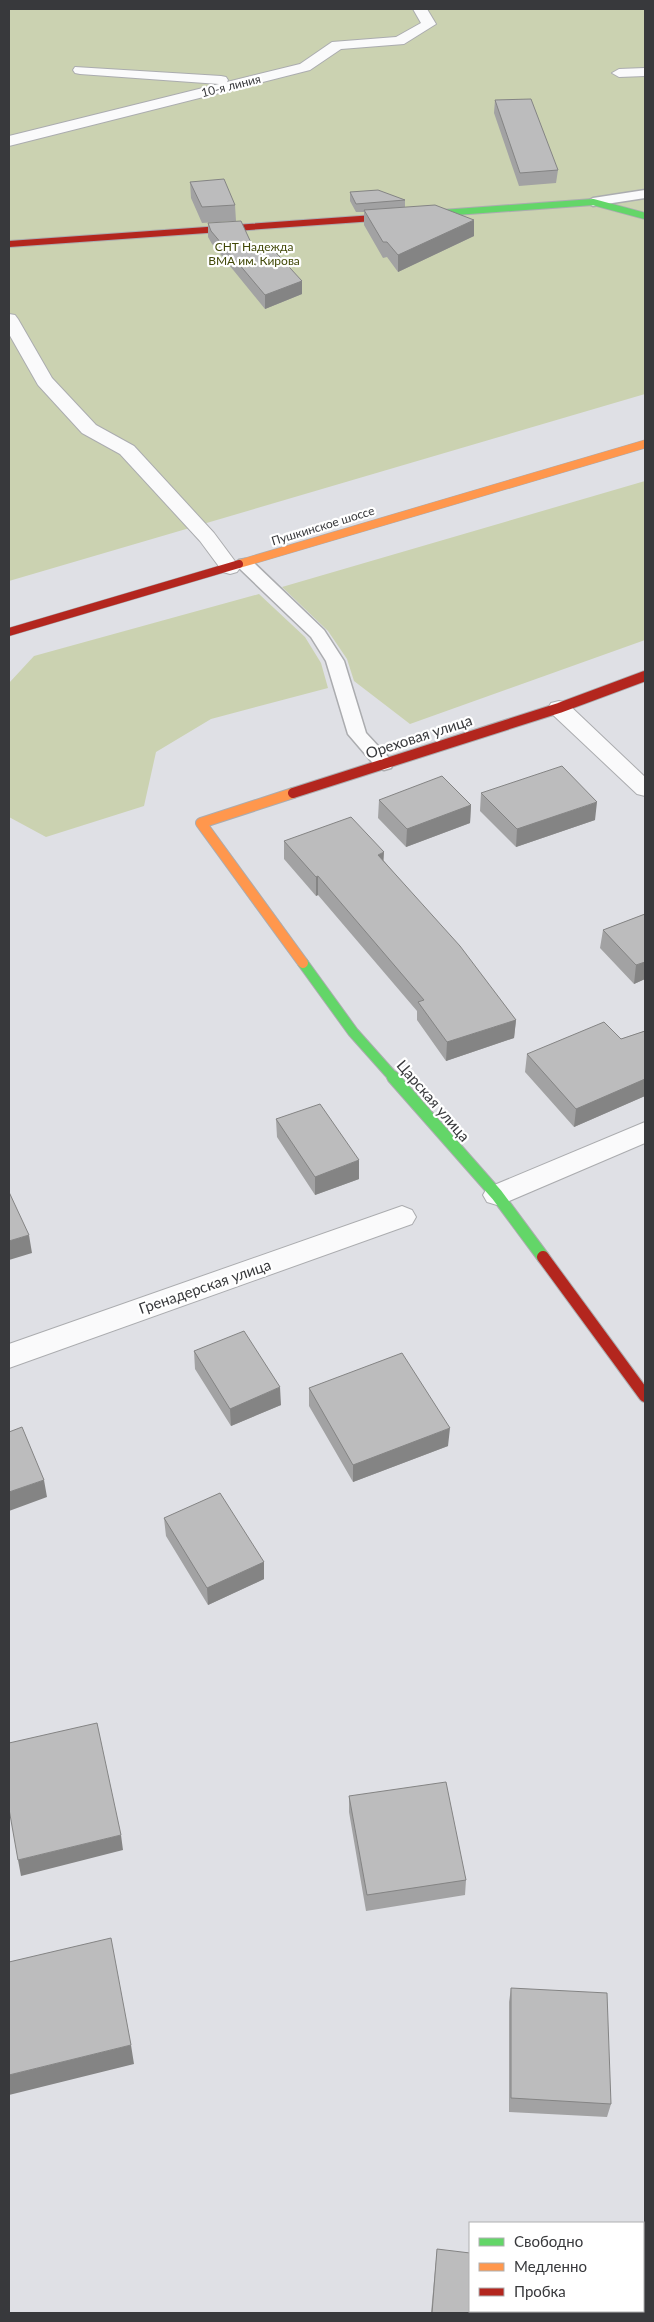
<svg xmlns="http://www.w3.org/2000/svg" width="654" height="2322" font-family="Lato,sans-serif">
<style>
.green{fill:#cbd2b1}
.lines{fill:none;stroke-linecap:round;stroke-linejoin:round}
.lane-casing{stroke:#abacaf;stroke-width:3}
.street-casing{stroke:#abacaf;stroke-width:2}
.fast-far2-casing{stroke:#abacaf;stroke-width:8}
.fast-far1-casing{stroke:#abacaf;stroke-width:12}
.fast-casing{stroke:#abacaf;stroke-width:14}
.slow-far1-casing{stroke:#abacaf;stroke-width:9}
.slow-casing{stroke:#abacaf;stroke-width:12}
.jam-far3-casing{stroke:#abacaf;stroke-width:8}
.jam-far2-casing{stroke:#abacaf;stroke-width:9}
.jam-far1-casing{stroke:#abacaf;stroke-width:12}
.jam-casing{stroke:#abacaf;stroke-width:14}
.lane{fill:#fafafb;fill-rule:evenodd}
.street{fill:#fafafb;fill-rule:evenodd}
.fast-far2{stroke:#63d668;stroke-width:6}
.fast-far1{stroke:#63d668;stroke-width:10}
.fast{stroke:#63d668;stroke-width:12}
.slow-far1{stroke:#ff974d;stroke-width:8}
.slow{stroke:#ff974d;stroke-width:10}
.jam-far3{stroke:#b3261e;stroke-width:6}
.jam-far2{stroke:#b3261e;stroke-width:8}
.jam-far1{stroke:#b3261e;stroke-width:10}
.jam{stroke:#b3261e;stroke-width:12}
.wall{fill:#a2a2a3}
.shaded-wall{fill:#848484}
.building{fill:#bcbcbd;stroke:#848484}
.labels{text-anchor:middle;stroke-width:4.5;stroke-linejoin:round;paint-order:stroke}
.far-street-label{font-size:12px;fill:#38393c;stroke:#fff}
.far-park-label{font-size:12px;fill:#434a0a;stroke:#fff}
.street-label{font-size:15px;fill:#38393c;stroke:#fff}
</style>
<rect width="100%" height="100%" fill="#dfe0e5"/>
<path class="green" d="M9 9H645V394L9 581Z
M645 481V640L410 724 354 681 347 659 328 631 282 587Z
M259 594 305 637 321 663 328 688 211 719 156 752 144 806 46 837 9 817V683L34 656Z"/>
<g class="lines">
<g class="lane-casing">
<path id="lane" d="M645 190V198L593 206 586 202 593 198Z
M245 559 251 560 324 630 344 661 366 733 391 760 393 764 391 768 384 770 377 768 348 734 326 661 311 637 239 568 237 564 239 560Z"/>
</g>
<g class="street-casing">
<path id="street" d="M413 9H427L436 24 404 44 341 49 310 70 9 146V136L219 84 80 74 75 73 73 70 75 67 221 76 226 77 228 80 227 82 300 64 332 42 396 37 421 23Z
M645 68V76L619 77 612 73 619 69Z
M9 314 15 315 18 319 52 378 96 425 134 446 214 533 240 568 237 572 230 574 223 572 200 541 120 454 82 433 38 385 9 334Z
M559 701 567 703 645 777V796L637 794 551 713 548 708 551 703Z
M645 1122V1143L507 1202 497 1205 487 1202 483 1195 487 1188Z
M402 1206 412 1210 416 1217 412 1224 9 1368V1344Z"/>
</g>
<g class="fast-far2-casing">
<path id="fast-far2" d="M374 218 593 202 645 216"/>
</g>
<g class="fast-far1-casing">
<path id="fast-far1" d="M303 963 353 1032 394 1078"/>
</g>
<g class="fast-casing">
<path id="fast" d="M393 1077 497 1195 543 1257"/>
</g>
<g class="slow-far1-casing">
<path id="slow-far1" d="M239 564 645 444"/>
</g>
<g class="slow-casing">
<path id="slow" d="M293 793 201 823 303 963"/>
</g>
<g class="jam-far3-casing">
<path id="jam-far3" d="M9 244 374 218"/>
</g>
<g class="jam-far2-casing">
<path id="jam-far2" d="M9 632 239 564"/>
</g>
<g class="jam-far1-casing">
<path id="jam-far1" d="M293 793 559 708 645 676"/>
</g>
<g class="jam-casing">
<path id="jam" d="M543 1257 645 1396"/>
</g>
<use href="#lane" class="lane"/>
<use href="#street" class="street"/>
<use href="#fast-far2" class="fast-far2"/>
<use href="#fast-far1" class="fast-far1"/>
<use href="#fast" class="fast"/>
<use href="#slow-far1" class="slow-far1"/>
<use href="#slow" class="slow"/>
<use href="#jam-far3" class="jam-far3"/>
<use href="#jam-far2" class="jam-far2"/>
<use href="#jam-far1" class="jam-far1"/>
<use href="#jam" class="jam"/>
</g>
<path class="wall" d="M495 100 558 170 556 183 519 186 494 113Z
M190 182 235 205 236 221 202 223 191 198Z
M350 192 405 200V207L474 236 398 272 387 257 383 258 364 225V212H356L350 201Z
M208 223 253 247 302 281V294L265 309 212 244 208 237Z
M481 793 595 820 516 847 480 811Z
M379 800 471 805 470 823 406 847 378 818Z
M284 841 384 861 516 1020 514 1038 446 1061 417 1020V1011L318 895 316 896 284 859Z
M645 914V979L634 984 600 948 603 930Z
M645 1031V1096L574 1127 525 1072 527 1054 621 1039Z
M276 1119 359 1179 315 1195 277 1137Z
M194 1351 281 1405 231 1426 195 1369Z
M309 1388 448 1446 353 1482 309 1406Z
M164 1518 264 1562V1579L208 1605 166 1536Z
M349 1796 466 1880 465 1895 366 1911 349 1812Z
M511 1988 611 2104 607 2117 509 2112V2002Z
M437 2249 522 2313H431Z"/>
<path class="shaded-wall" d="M474 220V236L398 272V255Z
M302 281V294L265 309V295Z
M597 802 595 820 516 847 517 829Z
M471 805 470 823 406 847 407 829Z
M384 852 383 871 378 855Z
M318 876V895L316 896V877Z
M645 962V979L634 984 636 965Z
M516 1020 514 1038 446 1061 447 1042Z
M645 1079V1096L574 1127 576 1109Z
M359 1160V1179L315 1195V1177Z
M29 1235 32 1253 9 1260V1241Z
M280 1387 281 1405 231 1426 230 1409Z
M450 1428 448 1446 353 1482V1465Z
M44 1480 47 1497 9 1511V1492Z
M264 1562V1579L208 1605 207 1588Z
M121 1835 123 1850 21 1876 18 1860Z
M131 2045 134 2064 9 2095V2075Z"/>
<path class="building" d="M531 99 558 170 520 173 495 100Z
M224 179 235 205 202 207 190 182Z
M378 190 405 200 356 204 350 192Z
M435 205 474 220 398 255 387 242H383L364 210Z
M241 221 253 247 268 244 302 281 265 295 211 231 208 223Z
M562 766 597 802 517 829 481 793Z
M442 776 471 805 407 829 379 800Z
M351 817 384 852 378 855 460 946 516 1020 447 1042 418 1002 424 1000 318 876 316 877 284 841Z
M645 914V962L636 965 603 930Z
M604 1022 621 1039 645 1031V1079L576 1109 527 1054Z
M320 1104 359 1160 315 1177 276 1119Z
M9 1192 29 1235 9 1241Z
M244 1331 280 1387 230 1409 194 1351Z
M402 1353 450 1428 353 1465 309 1388Z
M22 1427 44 1480 9 1492V1432Z
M220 1493 264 1562 207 1588 164 1518Z
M97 1723 121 1835 18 1860 9 1809V1743Z
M446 1782 466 1880 367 1895 349 1796Z
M111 1938 131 2045 9 2075V1962Z
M511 1988 607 1993 611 2104 511 2098Z
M437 2249 470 2253V2311H522V2313H432Z"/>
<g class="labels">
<g class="far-street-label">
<text transform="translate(231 86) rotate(-14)" y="4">10-я линия</text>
<text transform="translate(323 526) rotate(-17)" y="4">Пушкинское шоссе</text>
</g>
<g class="far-park-label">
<text x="254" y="251">СНТ Надежда<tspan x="254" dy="14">ВМА им. Кирова</tspan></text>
</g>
<g class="street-label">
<text transform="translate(419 737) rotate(-18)" y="5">Ореховая улица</text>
<text transform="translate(433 1101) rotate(49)" y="5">Царская улица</text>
<text transform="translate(205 1287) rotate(-19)" y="5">Гренадерская улица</text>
</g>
</g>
<rect width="654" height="2322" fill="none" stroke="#38393c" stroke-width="20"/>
<rect x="469" y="2222" width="175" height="90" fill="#ffffff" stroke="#afb0b1"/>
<rect x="479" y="2238" width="25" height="8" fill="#63d668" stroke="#afb0b1"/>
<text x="514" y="2247" font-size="15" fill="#38393c">Свободно</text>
<rect x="479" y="2263" width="25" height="8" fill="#ff974d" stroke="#afb0b1"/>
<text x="514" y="2272" font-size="15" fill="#38393c">Медленно</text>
<rect x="479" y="2288" width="25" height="8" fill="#b3261e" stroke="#afb0b1"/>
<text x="514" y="2297" font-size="15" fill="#38393c">Пробка</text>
</svg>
